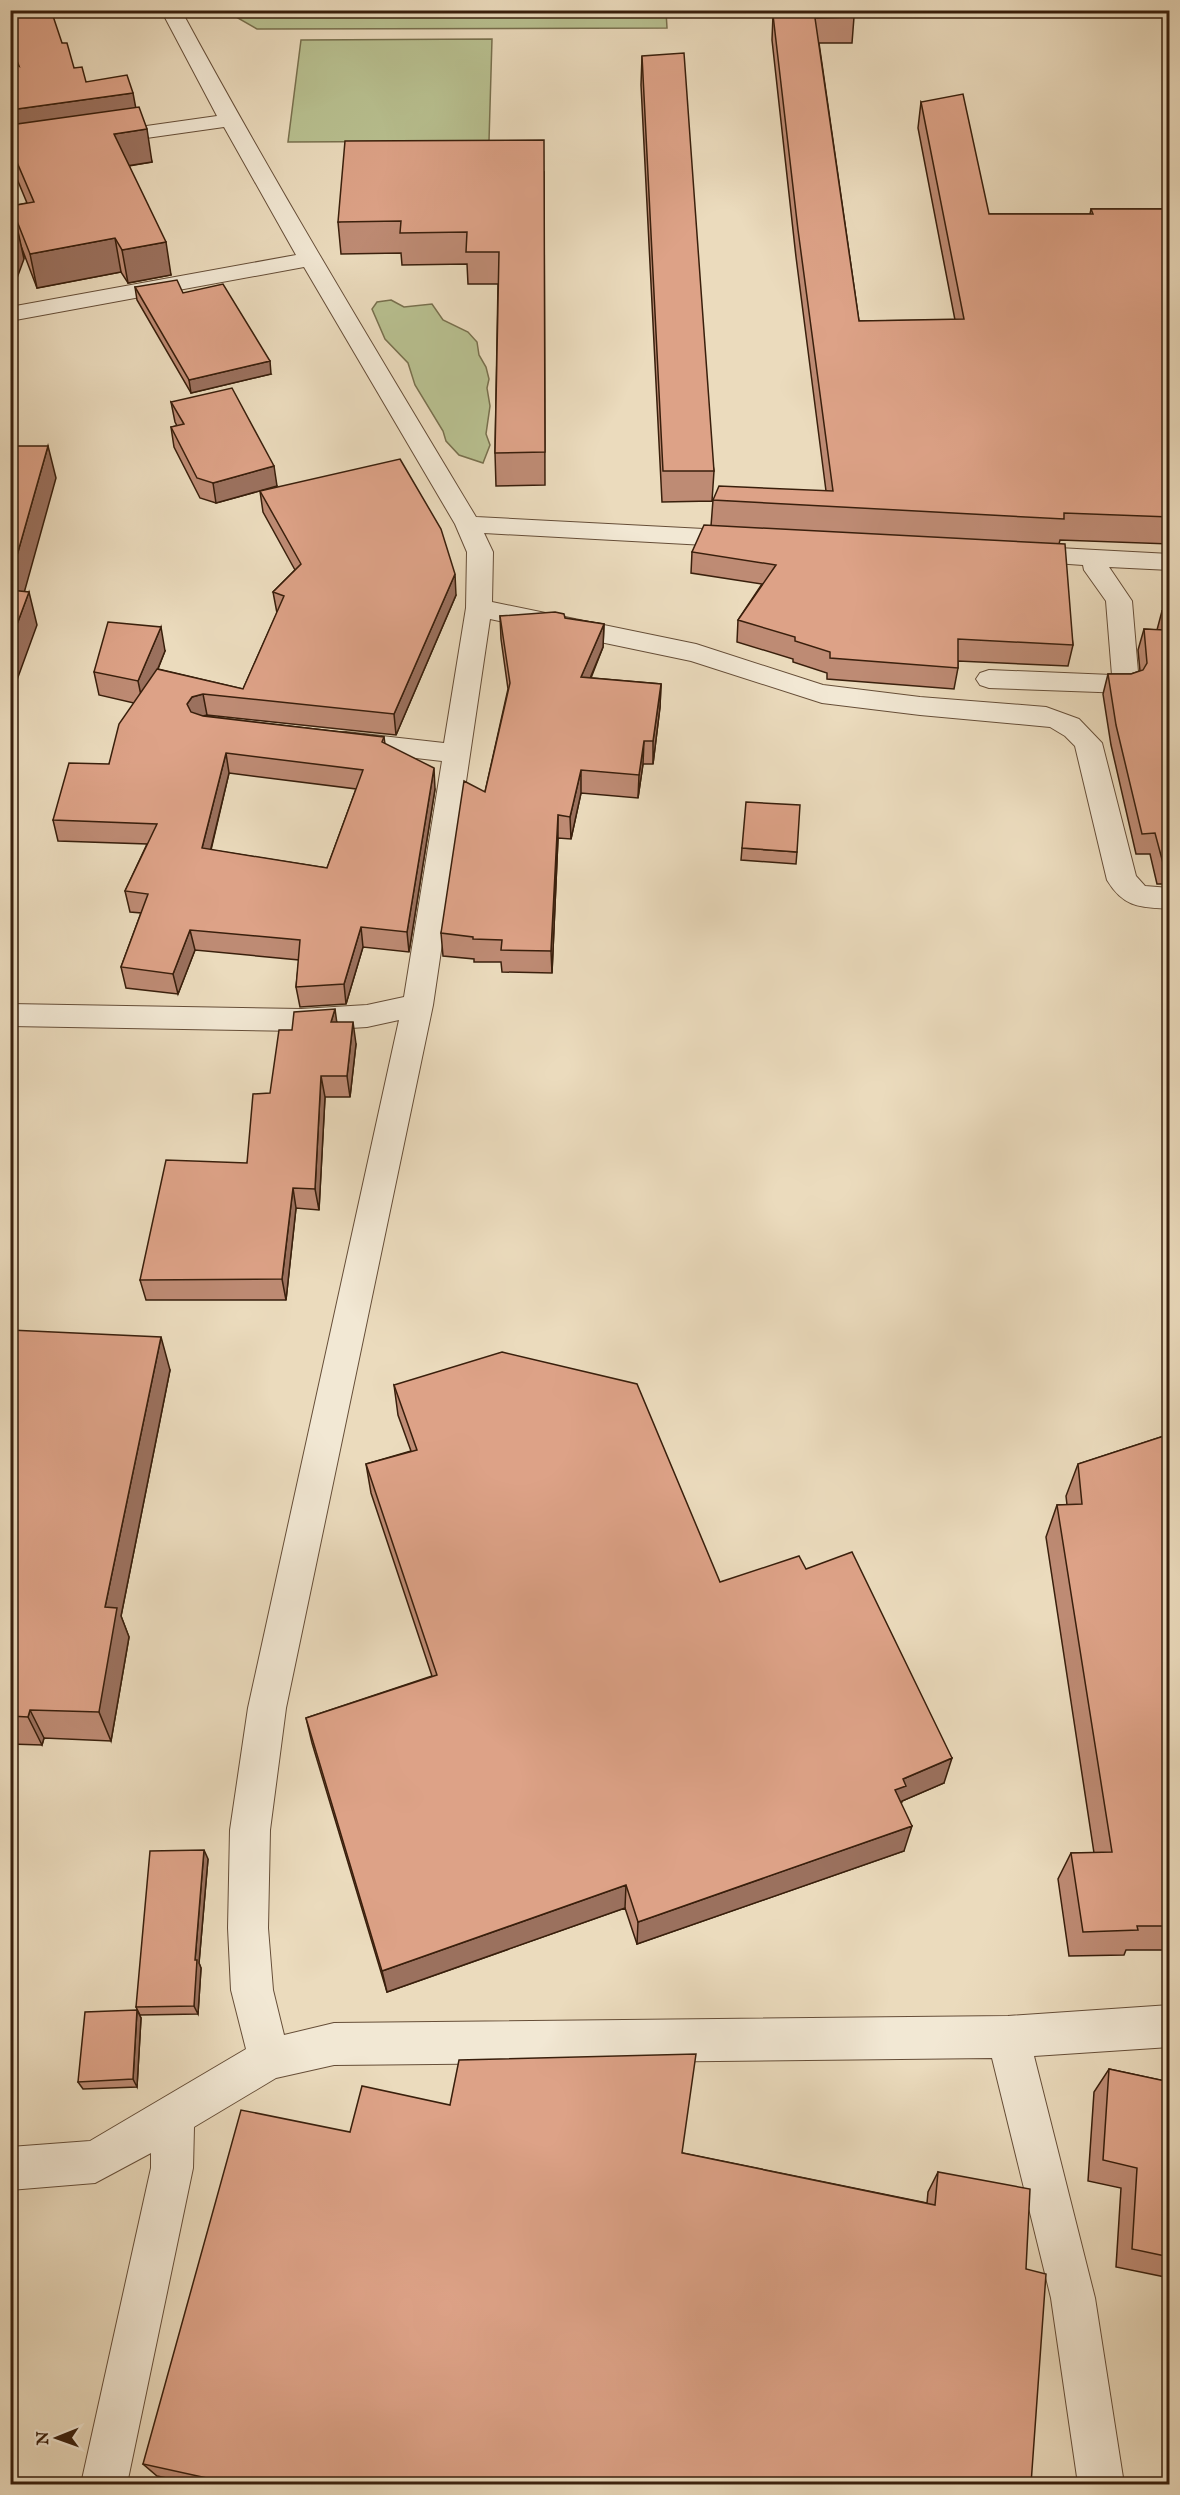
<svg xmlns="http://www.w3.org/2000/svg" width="1180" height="2495" font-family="'IM FELL English',serif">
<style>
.green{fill:#b8c090;stroke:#78704e;stroke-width:1.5}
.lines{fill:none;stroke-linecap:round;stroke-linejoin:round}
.minor-casing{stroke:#664e38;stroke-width:2}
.minor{fill:#f2e8d4;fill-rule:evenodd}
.wall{fill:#be8b74;stroke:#391f0c;stroke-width:1.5;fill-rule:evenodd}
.shaded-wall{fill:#9b715e;stroke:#391f0c;stroke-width:1.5}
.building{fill:#dda287;stroke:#391f0c;stroke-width:1.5;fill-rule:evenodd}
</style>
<rect width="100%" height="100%" fill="#ebdbbd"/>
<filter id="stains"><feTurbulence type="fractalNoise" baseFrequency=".00333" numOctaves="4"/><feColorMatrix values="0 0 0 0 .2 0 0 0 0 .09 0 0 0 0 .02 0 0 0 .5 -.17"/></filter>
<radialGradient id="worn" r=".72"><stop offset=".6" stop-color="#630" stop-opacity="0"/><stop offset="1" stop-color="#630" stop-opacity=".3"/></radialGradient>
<path class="green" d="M666 11 667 28 257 29 236 17 232 11Z
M492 39 489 141 288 142 301 40Z
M391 300 404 307 432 304 443 320 468 332 477 342 479 355 486 367 489 379 487 388 490 406 486 434 490 445 483 463 459 455 446 441 443 431 415 385 408 363 385 339 372 309 377 302Z"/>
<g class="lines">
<g class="minor-casing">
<path id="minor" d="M161 10H181C274 182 375 349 476 517L742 531 751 533 755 539 751 545 742 547 484 533 493 552 492 602 696 644 823 685 920 697 1046 707 1079 719 1102 743 1136 876 1145 886 1170 888V909C1140 907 1124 908 1107 880L1075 746 1065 736 1050 727 920 715 822 703 691 661 490 619 433 1005 286 1708 270 1830 268 1928 273 1990 284 2035 334 2023 1008 2016 1170 2005V2047L1034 2056 1095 2298 1124 2484H1078L1051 2298 992 2058 334 2065 276 2078 194 2127 193 2168 127 2484H81L151 2168V2153L95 2183 10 2190V2147L90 2141 246 2049 231 1990 228 1928 230 1830 248 1708 399 1020 367 1027 301 1031 10 1026V1004L301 1009 367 1005 404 997 442 761 346 750 336 748 332 741 336 734 346 732 444 743 466 608 467 552 455 524 304 267 10 321V307L296 255 224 127 104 144 97 142 94 138 97 134 104 132 217 116Z
M1021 546 1170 554V570L1109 567 1132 601 1139 684 1136 690 1126 693 989 688 980 685 976 679 980 673 989 670 1112 675 1106 601 1084 570 1083 565 1012 560 1008 554 1012 548Z"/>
</g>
<use href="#minor" class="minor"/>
</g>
<path class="wall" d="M10 10 62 43 74 68 86 82 136 108 152 162 129 166 171 275 128 283 121 272 37 288 21 246 24 259 11 206 27 203 10 162V60L13 62 10 55Z
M793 10H853L854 17 852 43H819L859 321 955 320 918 128 921 102 989 214H1090L1091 209H1170V544L1060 540 1059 544 1073 645 1068 666 958 661V668L954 689 827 679V673L793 662V659L737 642 738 620 762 584 691 573 692 552 711 526 713 500 826 491 796 257 772 40 773 15 793 12Z
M642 56 714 471 712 501 662 502 641 85Z
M544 172 545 485 496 486 495 453 498 284H468L467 264 402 265 401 253 341 254 338 222Z
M135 287 183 293 271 374 191 393 137 300Z
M171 402 277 486 216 503 200 498 174 447 171 427 177 426 175 422Z
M260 491 456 595 396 735 207 715 202 716 384 737 385 744 435 789 409 952 363 947 346 1004 300 1007 296 987 299 960 195 950 178 994 126 988 121 967 141 913 130 912 125 891 147 844 58 841 53 820 109 764 134 703 99 695 94 672 165 651 158 669 243 689 277 613 273 592 295 570 263 512ZM229 773 356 789 327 868 211 850Z
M1162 611H1170V884H1157L1150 854H1136L1111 745 1103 694 1108 674H1131L1140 671 1138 650 1144 629 1157 630Z
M500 616 565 618 604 624 603 647 591 678 661 684 660 707 653 764H643L638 798 581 793 571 839 558 838 552 973 502 972 501 962H474V959L443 956 441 933 485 792 508 689 501 639Z
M742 848 797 852 796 864 741 860Z
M337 1022 356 1044 350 1097H325L319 1210 296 1208 286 1300H146L140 1280 247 1163 292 1030Z
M10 1330 170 1370 121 1616 129 1637 111 1741 44 1738 42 1745 10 1744Z
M394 1385 720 1582 806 1569 944 1783 902 1801 901 1804 904 1851 637 1944 625 1908 387 1992 312 1743 306 1718 432 1676 371 1493 366 1464 411 1451 398 1415Z
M1170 1434V1950H1126L1124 1955 1069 1956 1058 1879 1071 1853H1094L1046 1537 1057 1505H1067L1066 1496 1078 1464Z
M208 1859 199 1963 201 1968 198 2014 140 2015 136 2007Z
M137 2010 141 2018 137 2087 83 2089 78 2082Z
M1109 2069 1170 2082V2278L1116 2267 1121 2188 1088 2181 1094 2092Z
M683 2153 927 2203 928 2192 938 2172 1026 2269 1031 2484H196L157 2476 143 2464Z"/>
<path class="shaded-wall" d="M133 93 139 125 10 143V110Z
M147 129 152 162 120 167 114 134Z
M17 227 24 259 10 297V245Z
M115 238 121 272 37 288 30 254Z
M166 242 171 275 128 283 122 250Z
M270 361 271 374 191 393 189 380Z
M48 446 56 478 16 622 10 601V580Z
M274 466 277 486 216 503 213 483Z
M455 574 456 595 396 735 394 714Z
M29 592 37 625 10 699V643Z
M604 624 603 647 581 700V677Z
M161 627 165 651 143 705 138 681Z
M661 684 660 707 653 764V741Z
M203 694 207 715 196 718 191 725 187 704 192 697Z
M644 741 643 764 638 798 639 775Z
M226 753 229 773 206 869 202 848Z
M434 768 435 789 409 952 407 932Z
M581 770V793L571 839 570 817Z
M558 815V838L552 973 551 951Z
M361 927 363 947 346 1004 344 984Z
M190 930 195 950 178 994 173 974Z
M335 1009 338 1031 331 1022Z
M353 1022 356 1044 350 1097 347 1076Z
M321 1076 325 1097 319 1210 315 1189Z
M293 1188 296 1208 286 1300 282 1279Z
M161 1337 170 1370 121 1616 129 1637 111 1741 99 1712 105 1607Z
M30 1710 44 1738 42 1745 28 1717Z
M952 1758 944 1783 902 1801 899 1811 895 1790 903 1779Z
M912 1826 904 1851 637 1944 638 1922Z
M204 1850 208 1859 199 1963 201 1968 198 2014 194 2006 195 1960Z
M626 1885 625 1908 387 1992 382 1971Z
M137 2010 141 2018 137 2087 133 2079Z"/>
<path class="building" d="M10 10H51L62 43H67L74 68 82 67 86 82 127 75 133 93 10 110V60L19 66 10 42Z
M799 10H853L854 17 815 18 859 321 964 319 921 102 963 94 989 214H1093L1091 209H1170V517L1064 513V519L713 500 719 486 833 491 798 230 773 15 799 11Z
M684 53 714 471H663L642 56Z
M139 107 147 129 114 134 166 242 122 250 115 238 30 254 11 206 34 202 10 146V125Z
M544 140 545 452 495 453 499 252H466L467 232 400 233 401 221 338 222 345 141Z
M17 227 10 245V228Z
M177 280 183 293 223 284 270 361 189 380 135 287Z
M232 388 274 466 213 483 197 478 171 427 184 424 171 402Z
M10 441 17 446H48L10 580Z
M400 459 441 529 455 574 394 714 203 694 192 697 187 704 191 712 203 716 384 737 382 742 434 768 407 932 361 927 344 984 296 987 300 940 190 930 173 974 121 967 148 894 125 891 157 824 53 820 69 763 109 764 119 724 157 669 243 689 284 596 273 592 301 564 260 491ZM226 753 363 770 327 868 202 848Z
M704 525 1065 544 1073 645 958 639V668L830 658V652L795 641V637L738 620 776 565 692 552Z
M10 590 29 592 10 643Z
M1162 611H1170V863H1163L1155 833 1142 834 1116 725 1108 674H1131L1143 670 1147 663 1144 629 1165 630Z
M555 612 564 614 565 618 604 624 581 677 661 684 653 741H644L639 775 581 770 570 817 558 815 551 951 501 950 502 940 473 939V937L441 933 464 781 485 792 510 683 500 616Z
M108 622 161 627 138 681 94 672Z
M746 802 800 805 797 852 742 848Z
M335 1009 331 1022H353L347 1076H321L315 1189 293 1188 282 1279 140 1280 166 1160 247 1163 253 1094 270 1093 279 1030H292L294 1012Z
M10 1330 161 1337 105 1607 117 1608 99 1712 30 1710 28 1717 10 1716Z
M502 1352 637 1384 720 1582 799 1556 806 1569 852 1552 952 1758 903 1779 906 1786 895 1790 912 1826 638 1922 626 1885 382 1971 306 1718 437 1675 366 1464 417 1450 394 1385Z
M1170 1434V1926H1137L1138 1930 1083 1932 1071 1853 1112 1852 1057 1505 1082 1504 1078 1464Z
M204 1850 195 1960H197L194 2006 136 2007 150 1851Z
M137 2010 133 2079 78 2082 85 2012Z
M696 2054 682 2153 935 2205 938 2172 1030 2189 1026 2269 1046 2274 1031 2484H234L143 2464 241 2110 350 2132 362 2086 450 2105 459 2060Z
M1109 2069 1170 2082V2257L1132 2249 1137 2168 1103 2160Z"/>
<rect width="1180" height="2495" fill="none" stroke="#ebdbbd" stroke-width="36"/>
<rect x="12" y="12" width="1156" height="2471" fill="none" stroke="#391f0c" stroke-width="3"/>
<rect x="18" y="18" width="1144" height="2459" fill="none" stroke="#391f0c" stroke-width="1.5"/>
<g transform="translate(57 2438) rotate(269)" stroke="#f2e8d4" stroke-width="4.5" paint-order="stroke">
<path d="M0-4.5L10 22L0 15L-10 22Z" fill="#391f0c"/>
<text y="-9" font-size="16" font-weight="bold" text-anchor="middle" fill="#391f0c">N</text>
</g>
<rect width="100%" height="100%" filter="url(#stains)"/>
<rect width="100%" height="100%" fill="url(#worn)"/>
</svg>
